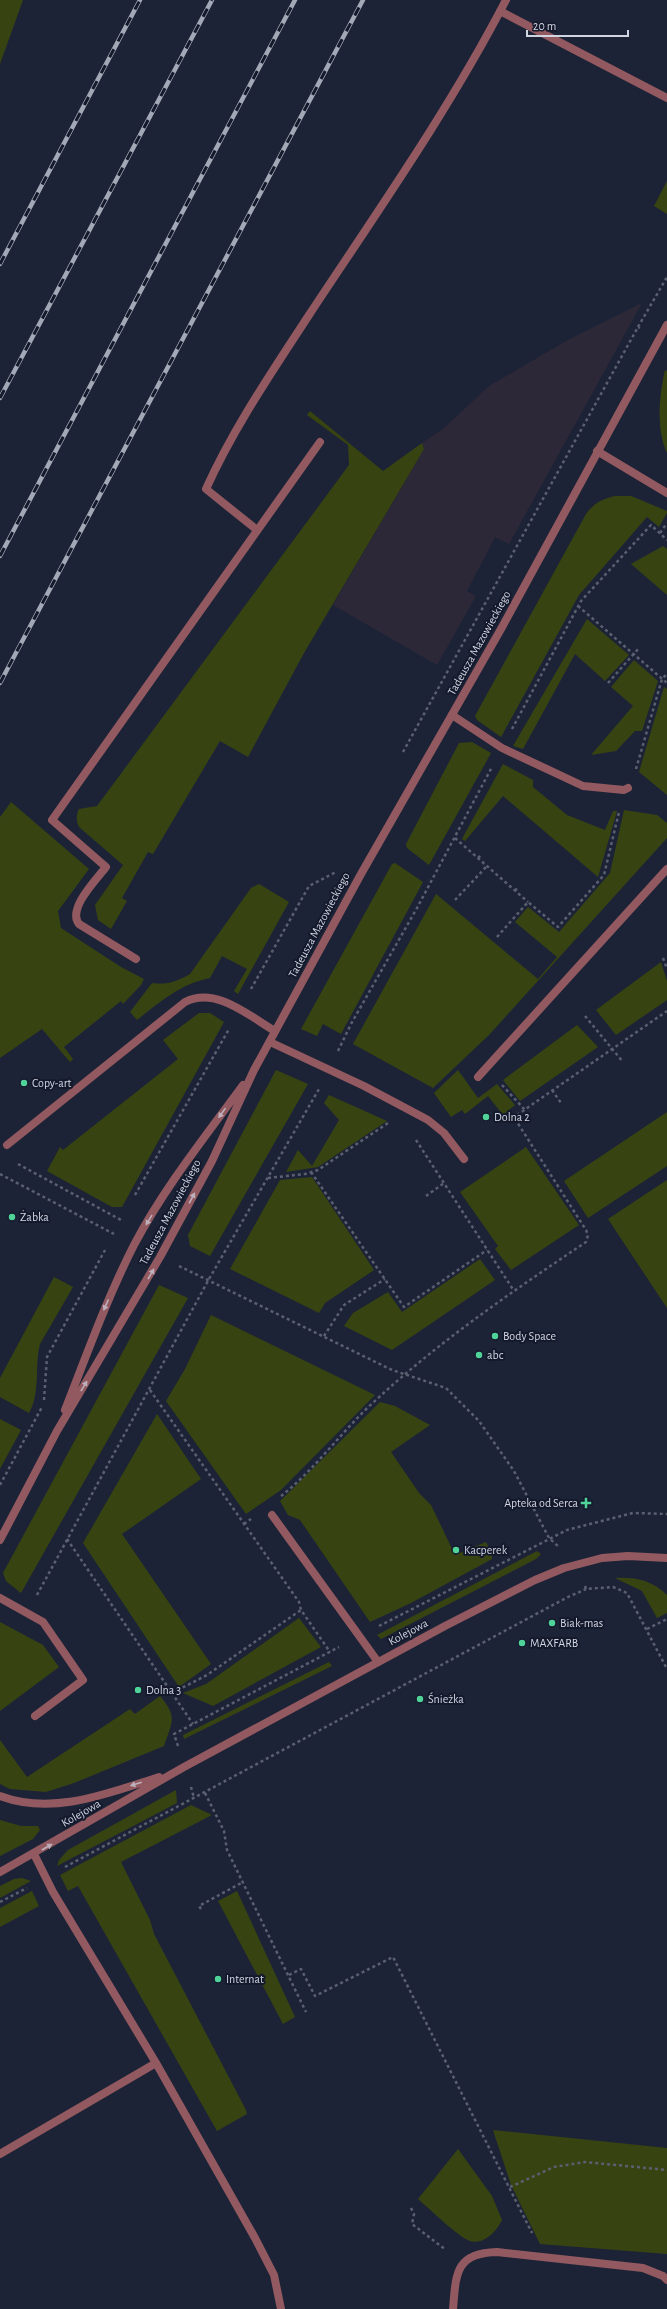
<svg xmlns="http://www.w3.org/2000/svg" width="667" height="2309" font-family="'Alegreya Sans',sans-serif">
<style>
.industrial{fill:#2d2838}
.green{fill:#374411}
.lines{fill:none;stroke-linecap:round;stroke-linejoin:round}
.path{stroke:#5b6071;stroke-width:2.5;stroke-dasharray:3 3;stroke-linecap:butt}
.service{stroke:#925a60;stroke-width:8}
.minor{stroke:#925a60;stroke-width:8}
.tertiary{stroke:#925a60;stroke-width:8}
.rail-casing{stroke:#a3a8b6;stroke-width:4.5}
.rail{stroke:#14192c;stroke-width:3;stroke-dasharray:9;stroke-linecap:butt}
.oneway{fill:#beb0bb}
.poi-dot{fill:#50d398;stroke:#14192c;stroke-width:1.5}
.labels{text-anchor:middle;stroke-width:4;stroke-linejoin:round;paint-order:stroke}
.street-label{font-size:12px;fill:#d1d5e2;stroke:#14192c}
.poi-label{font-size:12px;fill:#d1d5e2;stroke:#14192c;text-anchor:start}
</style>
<rect width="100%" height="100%" fill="#1d2336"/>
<path class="industrial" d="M642 303 509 544 495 537 467 591 476 596 437 665 333 605 424 449 422 443 444 428 489 386 568 340Z"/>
<path class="green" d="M0 0H23L0 64Z
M667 181V214L654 206Z
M665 370 667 371V453C656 429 659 396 665 370Z
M310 411 383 471 422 443 424 449 304 653 248 757 220 741 153 854 148 852 122 898 127 901 111 929 98 920 95 905 123 865 79 827C76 821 76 815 79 809L97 806 349 465 348 445 307 415Z
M615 496H631L667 511V513L659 527 647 517 579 595 501 737 477 720 475 716 586 514C594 503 602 499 615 496Z
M663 546 667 549V595L631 564Z
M587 619 629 655 605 681 575 654 523 749 513 746Z
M634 660 658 681 642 731H635L616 751 591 755 633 706 611 687Z
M664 687 667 689V795L639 772Z
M472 742 491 753 429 865 407 848 406 844 459 743Z
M503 764 533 780V787L567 815 605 830 613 811H617L598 877 503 796 465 841 462 839Z
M11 802 89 869 58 911 61 928 121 967 144 979 141 985 123 1004 121 1001 64 1047 73 1059 70 1062 42 1029 0 1058V817Z
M624 810 657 815 667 823V838L489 1035 433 1088 353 1044 436 894 538 979 557 957 515 922 528 907 559 932 610 873Z
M395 863 423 882 341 1034 323 1024 317 1036 301 1029 392 864Z
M259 884 289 902 238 994 234 991 247 969 222 956 210 978C180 984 160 1002 137 1020L130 1012 152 983C167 985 176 982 190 974L251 888Z
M661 962 667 981V1000L616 1035 596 1010Z
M199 1013H210L224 1022 122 1207H112L47 1171 60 1147 63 1150 178 1059 163 1040Z
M577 1025 598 1047 520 1101 503 1080Z
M276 1070 308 1084 210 1256 190 1246 188 1235Z
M458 1070 478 1098 497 1084 515 1105 503 1115 488 1096 465 1114 462 1110 451 1117 434 1093Z
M329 1095 387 1121 318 1167 286 1172 298 1150 312 1166 339 1120 324 1103Z
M667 1112V1166L588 1218 564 1181Z
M526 1147 579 1225 511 1270 495 1249 498 1246 460 1192Z
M312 1177 374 1270 325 1303 319 1313 230 1269 280 1180Z
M667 1180V1308L608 1219Z
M480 1259 495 1280 392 1350 344 1326 353 1313 388 1292 402 1312Z
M54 1277 73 1287 40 1344C34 1367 41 1392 29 1413L0 1397V1378Z
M159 1285 188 1298 21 1593 6 1581 3 1573Z
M211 1315 375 1395 281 1490 246 1514 166 1401 185 1369Z
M380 1402 395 1406 430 1425 391 1452 419 1493 431 1505 455 1555 486 1542 492 1554V1559L411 1603 370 1622 300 1520 288 1515 280 1501Z
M157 1414 201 1479 122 1534 211 1664 179 1687 83 1543Z
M0 1419 21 1430 0 1469Z
M537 1551 541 1554 536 1559 381 1639 377 1635Z
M615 1578C636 1577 651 1580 667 1595V1613L657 1618 642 1591Z
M299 1618 321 1647 213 1706 183 1693 206 1684Z
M0 1622 43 1645 59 1667 0 1711Z
M329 1662 332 1666 184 1739 183 1735Z
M160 1696C178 1717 172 1722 164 1746L74 1783 46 1792 10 1789 0 1784V1740L27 1777 130 1709 135 1714Z
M176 1790 177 1803 57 1866 59 1860 68 1850Z
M191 1805 212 1815 121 1862 150 1920 154 1934 246 2110 247 2114 217 2131 78 1886 68 1891 60 1875Z
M0 1820 21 1826H38L40 1830 33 1839 0 1856Z
M22 1878 31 1881 0 1898V1886L14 1879Z
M32 1891 39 1906 0 1927V1908Z
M237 1891 295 2017 283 2024 218 1901Z
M493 2130 667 2148V2254L540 2244 511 2185Z
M458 2149 492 2196 502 2220C496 2232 484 2245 470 2241 458 2237 429 2208 418 2199Z"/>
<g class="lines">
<path class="path" d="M638 327 667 277
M660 533 667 523
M578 606 667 683
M608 683 639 648
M512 729 581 601 651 525 667 540
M403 752 638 327 640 328
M636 769 662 679 667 674
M455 838 528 902
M478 858 481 855
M515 891 518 887
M455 900 487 866
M497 937 528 902 558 927 604 875 619 812
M663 958 667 969
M251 989 309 886 336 872
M585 1016 623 1062
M338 1051 351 1024 417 908 492 767
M502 1085 525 1110
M552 1090 561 1103
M416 1140 514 1291
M18 1164 121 1220
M311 1172 404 1307 487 1250
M0 1174 114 1234
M268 1178 305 1174 318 1170 388 1123
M135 1195 229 1029
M426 1196 444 1183
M179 1266 392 1370 446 1388 479 1421 514 1471 549 1538 559 1547
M324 1336 344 1305 385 1279
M150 1390 299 1602 301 1610 330 1652
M44 1400 47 1357 105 1250
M0 1485 42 1407
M281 1496C316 1469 343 1429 377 1399 441 1340 513 1291 586 1242L588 1235 586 1230 517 1122V1115L667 1011
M244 1524 251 1519
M67 1539 193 1724
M585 1586 586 1589 613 1587 627 1593 667 1669
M37 1595 209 1279 319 1089
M379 1626 567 1530 633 1513 667 1514
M647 1629 667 1619
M172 1693 207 1675 301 1610
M178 1746 174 1734 339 1647
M191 1787 194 1798
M205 1793 224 1831 227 1850 306 2012
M65 1867 566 1598 586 1589
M0 1902 27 1888
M201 1909 199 1906 243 1882
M289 1975 301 1969 315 1996 393 1957 532 2233
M510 2187 554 2167 585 2162 667 2170
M411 2208 414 2214 412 2224 446 2250"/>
<path class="service" d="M500 11 667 98
M257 530 206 489C234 427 272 372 309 315 377 212 449 110 506 0
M452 715 502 748 583 786 624 790 628 788
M136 959 79 924C67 909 96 880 106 867L52 820 320 442
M270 1042 364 1086 428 1120 444 1133 464 1159
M478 1077 667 869
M7 1145 185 1002C216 986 249 1016 275 1031
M272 1515 378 1662
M0 1598 43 1622 83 1680 35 1716
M34 1854 53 1892 156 2063 255 2238 274 2275 281 2309
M0 2154 156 2063
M453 2309C456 2274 455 2253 497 2252L643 2268 663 2276 667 2280"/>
<path class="minor" d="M597 451 667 493
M0 1796C53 1816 109 1793 159 1777
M0 1872 184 1767 445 1626 535 1580 564 1568 602 1558 628 1556 667 1558"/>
<path class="tertiary" d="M65 1410C87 1354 107 1298 134 1245 164 1188 205 1137 243 1085
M0 1540 57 1431 160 1257 212 1161 254 1070 361 874 501 629 667 325"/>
<g class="rail-casing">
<path id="rail" d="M0 264 140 0
M0 398 212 0
M0 556 295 0
M0 683 363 0"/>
</g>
<use href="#rail" class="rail"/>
</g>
<defs><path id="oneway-solid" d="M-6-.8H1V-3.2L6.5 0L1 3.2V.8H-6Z"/></defs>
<g class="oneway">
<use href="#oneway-solid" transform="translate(222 1113) rotate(126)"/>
<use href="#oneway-solid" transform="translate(192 1198) rotate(-62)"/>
<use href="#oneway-solid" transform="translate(149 1220) rotate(121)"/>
<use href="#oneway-solid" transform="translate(151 1274) rotate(-60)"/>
<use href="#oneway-solid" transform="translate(106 1305) rotate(114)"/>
<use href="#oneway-solid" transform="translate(84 1386) rotate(-59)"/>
<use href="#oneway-solid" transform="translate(136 1784) rotate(162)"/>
<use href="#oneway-solid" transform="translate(47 1847) rotate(-30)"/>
</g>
<g class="poi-dot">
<circle cx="24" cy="1083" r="4"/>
<circle cx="486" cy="1117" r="4"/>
<circle cx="12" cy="1217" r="4"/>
<circle cx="495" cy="1336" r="4"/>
<circle cx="479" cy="1355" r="4"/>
<path d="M584 1497h4v4h4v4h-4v4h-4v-4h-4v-4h4z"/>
<circle cx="456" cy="1550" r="4"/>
<circle cx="552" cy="1623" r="4"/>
<circle cx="522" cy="1643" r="4"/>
<circle cx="138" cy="1690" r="4"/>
<circle cx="420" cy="1699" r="4"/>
<circle cx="218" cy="1979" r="4"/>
</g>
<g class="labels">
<g class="street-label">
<text transform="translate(479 643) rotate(-61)" y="4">Tadeusza Mazowieckiego</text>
<text transform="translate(319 925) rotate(-62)" y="4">Tadeusza Mazowieckiego</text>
<text transform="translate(170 1212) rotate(-62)" y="4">Tadeusza Mazowieckiego</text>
<text transform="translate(408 1632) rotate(-28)" y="4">Kolejowa</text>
<text transform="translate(81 1813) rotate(-30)" y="4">Kolejowa</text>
</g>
<g class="poi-label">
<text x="32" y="1087">Copy-art</text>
<text x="494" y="1121">Dolna 2</text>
<text x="20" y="1221">Żabka</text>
<text x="503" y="1340">Body Space</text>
<text x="487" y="1359">abc</text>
<text x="578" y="1507" text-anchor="end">Apteka od Serca</text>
<text x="464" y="1554">Kacperek</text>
<text x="560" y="1627">Biak-mas</text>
<text x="530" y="1647">MAXFARB</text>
<text x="146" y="1694">Dolna 3</text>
<text x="428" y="1703">Śnieżka</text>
<text x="226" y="1983">Internat</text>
</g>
</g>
<path d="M527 30v6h101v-6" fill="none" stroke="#d1d5e2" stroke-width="2"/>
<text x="533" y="30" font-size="12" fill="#d1d5e2" stroke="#14192c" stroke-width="3" paint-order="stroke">20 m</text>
</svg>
